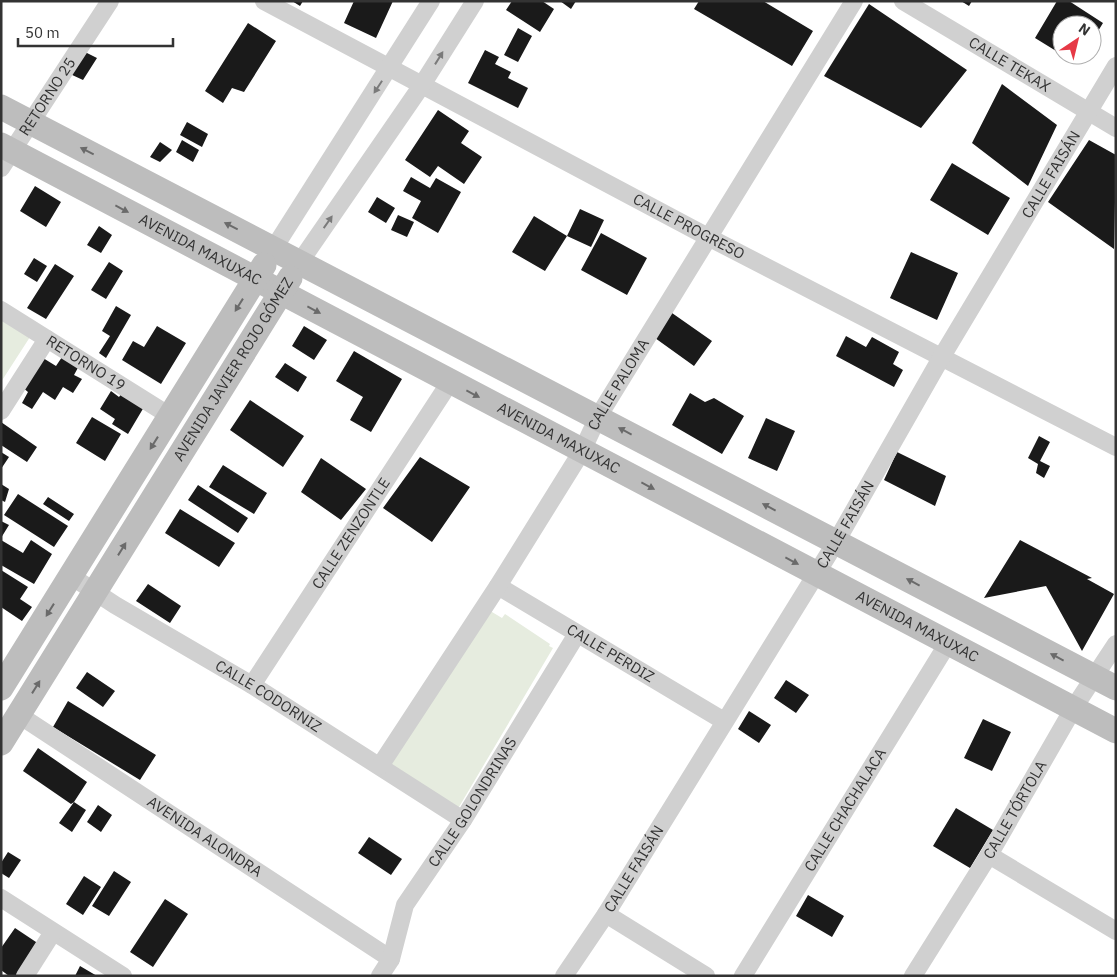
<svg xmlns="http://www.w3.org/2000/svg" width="1117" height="977" font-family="'IBM Plex Sans',sans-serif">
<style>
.green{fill:#e6ecdf}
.building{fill:#1a1a1a}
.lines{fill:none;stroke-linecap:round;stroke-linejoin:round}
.street{stroke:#d0d0d0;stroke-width:18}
.secondary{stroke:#bdbdbd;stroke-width:25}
.oneway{fill:#7a7a7a}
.oneway2{fill:#6a6a6a}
.labels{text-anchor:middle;stroke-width:5;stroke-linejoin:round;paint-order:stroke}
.street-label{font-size:15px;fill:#333;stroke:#fff}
</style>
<rect width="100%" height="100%" fill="#fff"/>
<path class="green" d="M1 318 30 337 1 382Z
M487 609 502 618 505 614 550 644 549 646 553 648 456 812 388 768Z"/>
<path class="building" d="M292 1H303L300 6Z
M354 1H393L376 38 344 23Z
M512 1H542L554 9 540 32 506 10Z
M560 1H576L571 9Z
M699 1H763L813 31 792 66 694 9Z
M961 1H972L969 6Z
M1057 1H1069L1103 23 1092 41V25H1062L1061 54 1035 38Z
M869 4 967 70 921 128 824 76Z
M248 23 276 41 244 92 232 88 223 103 205 91Z
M518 28 532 36 518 62 504 55Z
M485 50 499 57 495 64 511 72 508 78 528 88 518 108 468 83Z
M83 51 97 58 83 80 70 74Z
M1002 84 1057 125 1028 186 972 143Z
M438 110 469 131 461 143 482 157 464 184 438 166 430 177 405 160Z
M187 122 208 134 202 147 180 135Z
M182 140 199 150 193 162 176 152Z
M1089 140 1116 155 1114 249 1048 202Z
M160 142 172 150 160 162 150 157Z
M952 163 1010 198 988 235 930 200Z
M411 177 430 188 436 178 461 192 438 233 412 218 421 201 403 191Z
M35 186 61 202 46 227 20 211Z
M377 197 395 208 386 223 368 212Z
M580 209 604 220 591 247 567 236 545 271 512 252 534 216 567 236Z
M398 215 414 222 407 237 391 230Z
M99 226 112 235 101 253 87 245Z
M601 233 647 258 627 295 581 270Z
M911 252 958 273 937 320 890 298Z
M34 258 47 266 37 282 24 274Z
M109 262 123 271 106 299 91 290Z
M55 264 74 276 46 319 27 308Z
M116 306 131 315 106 358 99 353 110 336 102 331Z
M672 313 712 341 694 366 655 338Z
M157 326 186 343 161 384 122 360 133 341 144 347Z
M304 326 327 340 314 360 292 346Z
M846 336 866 347 872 337 899 352 893 364 903 370 894 387 836 356Z
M354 351 402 379 371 432 350 420 363 397 336 381Z
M64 354 80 364 74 375 82 379 73 393 63 387 55 400 43 392 32 409 22 403 28 392 22 387 43 358 56 366Z
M285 363 307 377 298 392 275 377Z
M111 391 119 397 122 393 144 407 128 434 112 424 115 419 100 409Z
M690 393 705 402 714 398 744 416 722 454 672 425Z
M250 400 304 436 283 467 230 430Z
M92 417 121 434 105 461 76 443Z
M766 418 795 431 777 471 748 458Z
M1 422 37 447 27 462 1 445Z
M1039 436 1050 442 1040 461 1050 466 1044 478 1036 473 1038 464 1028 458Z
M1 452 9 457 1 469Z
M897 452 946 476 935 506 884 480Z
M420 457 470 487 432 542 383 508Z
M321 458 366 489 341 520 301 492Z
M223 465 267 493 254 514 209 487Z
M1 484 9 489 5 502 1 500Z
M198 485 248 518 238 533 188 500Z
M18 494 68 526 54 547 4 515Z
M48 497 74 514 69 521 43 504Z
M180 509 235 543 219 567 165 533Z
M1 521 9 525 1 538Z
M1 540 23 553 31 540 52 554 34 584 1 565Z
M1020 540 1092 578 1087 579 1114 594 1082 651 1046 586 984 598Z
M1 570 28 587 20 599 32 607 22 621 1 607Z
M148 584 181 606 170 623 136 601Z
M87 672 115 691 103 707 76 688Z
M786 680 809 695 796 713 774 698Z
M68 701 156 755 140 780 53 727Z
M749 711 771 725 759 743 738 729Z
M983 719 1011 732 992 771 964 758Z
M38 748 87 782 74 802 86 810 72 832 59 823 74 802 71 804 23 771Z
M98 805 112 815 101 832 87 822Z
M956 808 993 830 970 868 933 846Z
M369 837 402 859 391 875 358 853Z
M8 852 21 860 9 878 1 873V863Z
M114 871 131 882 109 916 92 906Z
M84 876 101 887 83 915 66 904Z
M808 895 844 916 832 937 796 916Z
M165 899 188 914 153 967 130 952Z
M15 928 39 944 17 976H9L1 970V948Z
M80 966 97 976H75Z"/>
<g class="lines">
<g class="street">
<path id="s1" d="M264 1 708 237 1116 447"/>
<path id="s2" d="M903 1 1116 128"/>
<path id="s3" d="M1 168 110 1"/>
<path d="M274 248 431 1"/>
<path d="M300 262 422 85 475 1"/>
<path id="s4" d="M1 310 170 416"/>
<path d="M1 411 47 339"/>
<path id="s5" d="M71 576 115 605 252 685 463 820"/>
<path id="s6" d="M498 586 724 721"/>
<path id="s7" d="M252 685 450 382"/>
<path id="s8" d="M19 715 391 959"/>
<path id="s9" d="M380 766 498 586 582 451 598 417 854 1"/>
<path d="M989 855 1116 931"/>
<path d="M1 898 123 976"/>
<path d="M606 914 706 976"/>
<path d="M25 976 53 932"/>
<path id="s10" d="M380 976 391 959 405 905 463 820 577 634"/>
<path id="s11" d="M564 976 606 914 836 542 941 358 1116 66"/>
<path id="s12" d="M743 976 948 643"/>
<path id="s13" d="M913 976 989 855 1073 709 1116 644"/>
</g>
<g class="secondary">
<path d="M1 107 1116 688"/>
<path id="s14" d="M1 145 1116 731"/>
<path d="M1 688 264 265"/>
<path id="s15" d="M1 743 290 278"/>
</g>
</g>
<defs><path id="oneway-solid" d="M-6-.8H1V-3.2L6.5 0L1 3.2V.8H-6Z" transform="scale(1.25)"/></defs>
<g class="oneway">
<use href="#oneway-solid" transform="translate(439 58) rotate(-58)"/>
<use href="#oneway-solid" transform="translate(378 87) rotate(123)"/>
<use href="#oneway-solid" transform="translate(328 222) rotate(-55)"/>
</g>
<g class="oneway2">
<use href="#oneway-solid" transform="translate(87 151) rotate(-153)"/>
<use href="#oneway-solid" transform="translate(122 209) rotate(28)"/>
<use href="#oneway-solid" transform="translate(231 226) rotate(-153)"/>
<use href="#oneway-solid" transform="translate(239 305) rotate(122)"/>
<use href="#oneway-solid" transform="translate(314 310) rotate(28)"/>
<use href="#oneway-solid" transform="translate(473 394) rotate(28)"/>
<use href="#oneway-solid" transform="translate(625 431) rotate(-152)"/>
<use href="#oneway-solid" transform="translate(154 443) rotate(122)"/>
<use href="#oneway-solid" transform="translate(648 486) rotate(28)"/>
<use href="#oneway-solid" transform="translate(769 507) rotate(-152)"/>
<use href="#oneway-solid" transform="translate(122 549) rotate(-58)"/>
<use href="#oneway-solid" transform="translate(792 561) rotate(28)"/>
<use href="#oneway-solid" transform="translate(913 582) rotate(-152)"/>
<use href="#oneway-solid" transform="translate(50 610) rotate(122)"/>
<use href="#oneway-solid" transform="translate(1057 657) rotate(-152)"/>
<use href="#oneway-solid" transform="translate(36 687) rotate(-58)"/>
</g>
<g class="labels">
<g class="street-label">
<text dy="5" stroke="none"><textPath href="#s2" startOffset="124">CALLE TEKAX</textPath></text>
<text dy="5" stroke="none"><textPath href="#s3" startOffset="85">RETORNO 25</textPath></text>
<text dy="5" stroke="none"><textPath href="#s11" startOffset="938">CALLE FAISÁN</textPath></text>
<text dy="5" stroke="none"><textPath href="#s1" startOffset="481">CALLE PROGRESO</textPath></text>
<text dy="5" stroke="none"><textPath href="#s14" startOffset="225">AVENIDA MAXUXAC</textPath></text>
<text dy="5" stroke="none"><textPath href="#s4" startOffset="100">RETORNO 19</textPath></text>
<text dy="5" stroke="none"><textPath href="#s15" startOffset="440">AVENIDA JAVIER ROJO GÓMEZ</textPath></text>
<text dy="5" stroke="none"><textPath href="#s9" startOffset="450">CALLE PALOMA</textPath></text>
<text dy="5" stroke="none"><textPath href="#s14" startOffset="630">AVENIDA MAXUXAC</textPath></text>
<text dy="5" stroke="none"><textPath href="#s11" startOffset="532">CALLE FAISÁN</textPath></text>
<text dy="5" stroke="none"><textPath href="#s7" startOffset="181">CALLE ZENZONTLE</textPath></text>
<text dy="5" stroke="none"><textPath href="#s14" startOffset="1035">AVENIDA MAXUXAC</textPath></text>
<text dy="5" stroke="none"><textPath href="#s6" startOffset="131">CALLE PERDIZ</textPath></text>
<text dy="5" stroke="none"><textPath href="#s5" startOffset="231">CALLE CODORNIZ</textPath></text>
<text dy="5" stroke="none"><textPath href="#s10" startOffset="199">CALLE GOLONDRINAS</textPath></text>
<text dy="5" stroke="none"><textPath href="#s12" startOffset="195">CALLE CHACHALACA</textPath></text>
<text dy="5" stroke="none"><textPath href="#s13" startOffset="195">CALLE TÓRTOLA</textPath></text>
<text dy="5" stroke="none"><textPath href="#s8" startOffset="222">AVENIDA ALONDRA</textPath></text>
<text dy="5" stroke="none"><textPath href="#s11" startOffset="128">CALLE FAISÁN</textPath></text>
</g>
</g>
<rect width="1117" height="977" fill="none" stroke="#333333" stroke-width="5"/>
<g transform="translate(1077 40) rotate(35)"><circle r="24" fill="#ffffff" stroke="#adadad"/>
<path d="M0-4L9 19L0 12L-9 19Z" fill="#e63946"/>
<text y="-8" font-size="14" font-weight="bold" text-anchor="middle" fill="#333333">N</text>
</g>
<path d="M18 38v8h155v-8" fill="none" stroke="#333333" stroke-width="2.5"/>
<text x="25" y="38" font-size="15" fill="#333333" stroke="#ffffff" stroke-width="4" paint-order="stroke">50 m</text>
</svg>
